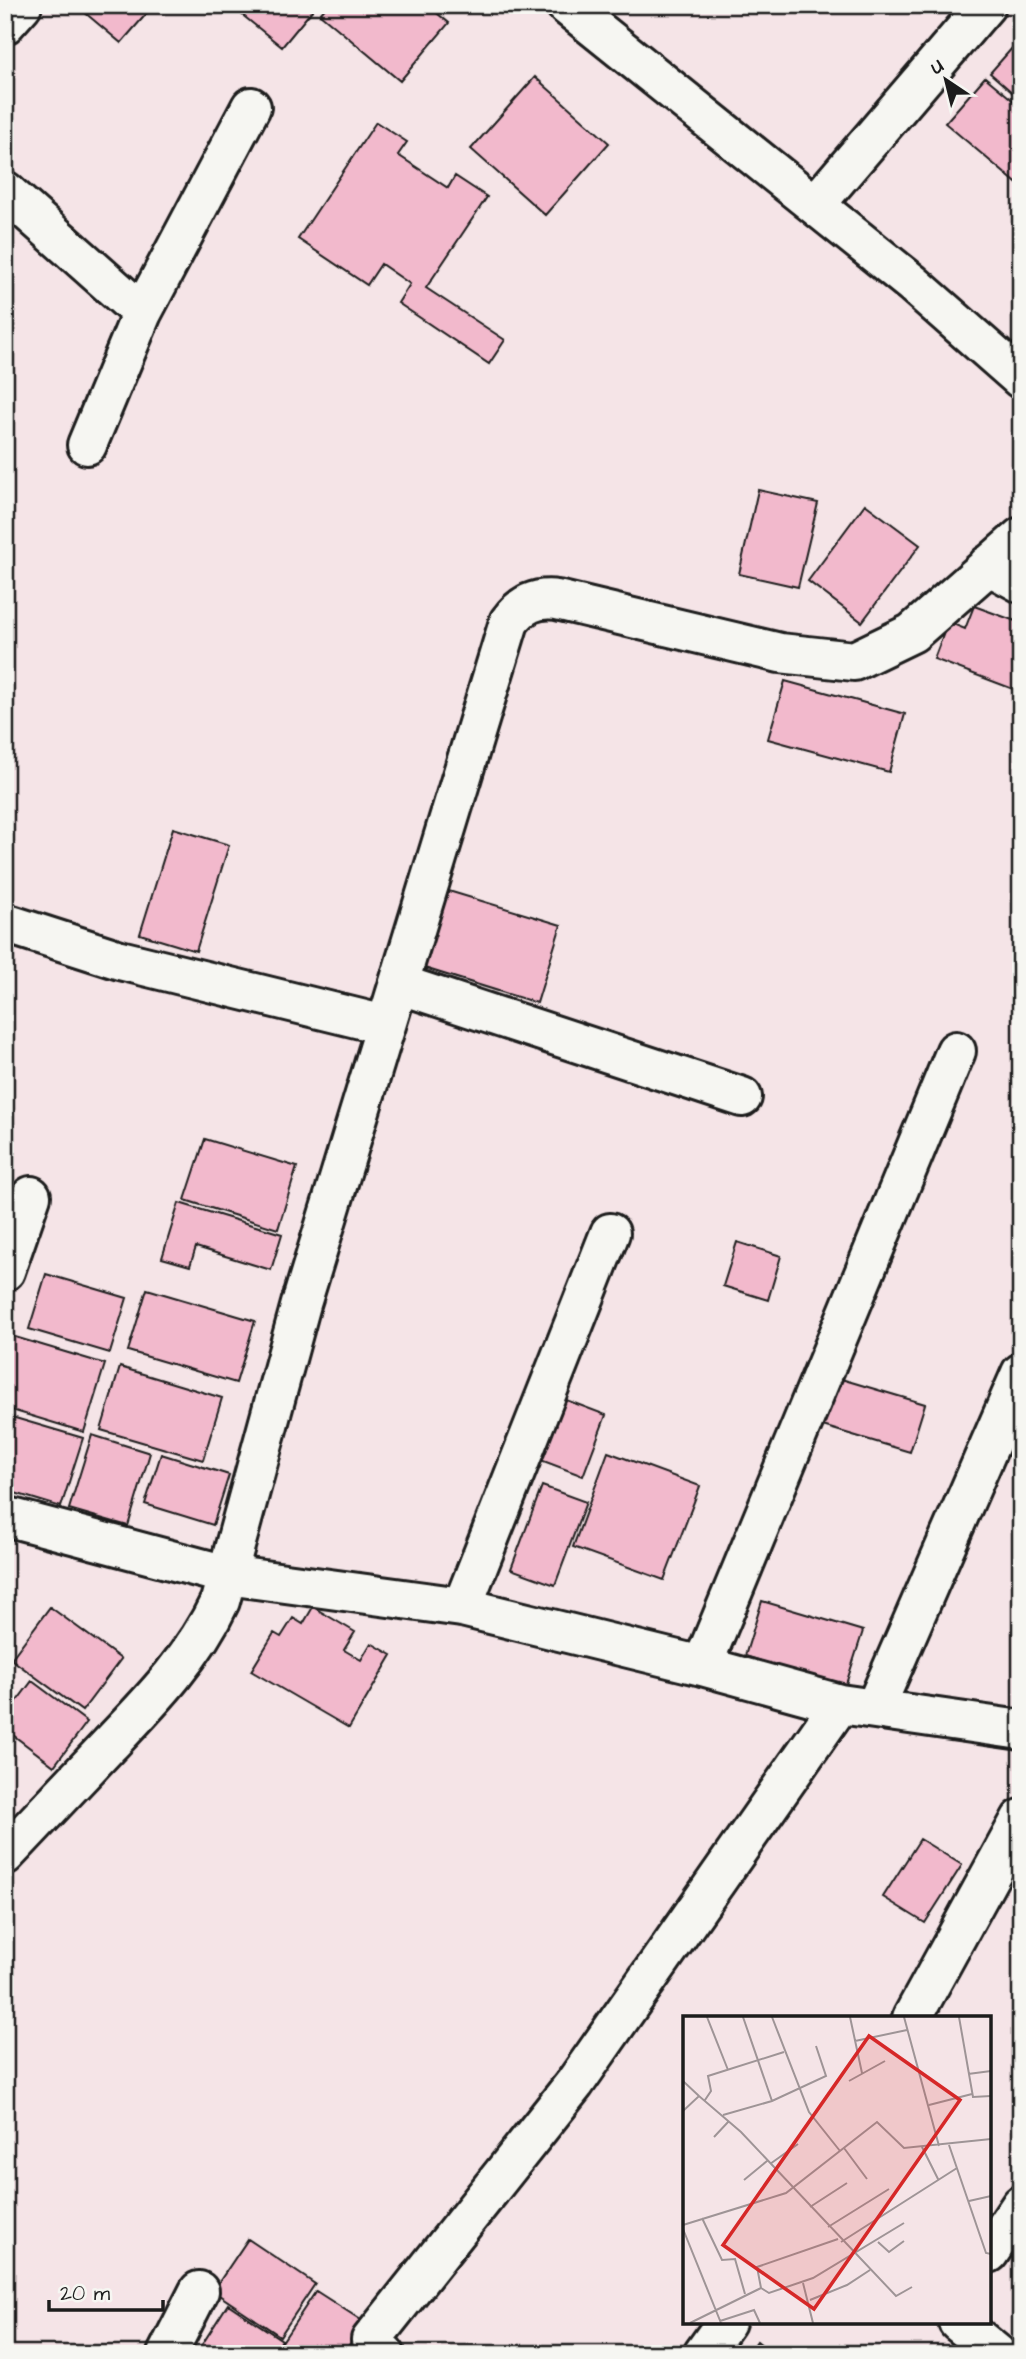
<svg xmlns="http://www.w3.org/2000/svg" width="1026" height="2359" font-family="'Architects Daughter',sans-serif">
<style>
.building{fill:#f2b9cc;stroke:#1c1c1c;stroke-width:2}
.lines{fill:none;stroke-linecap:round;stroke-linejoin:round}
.minor-casing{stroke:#1c1c1c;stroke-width:44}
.minor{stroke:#f6f6f2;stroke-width:38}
.inset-road{fill:none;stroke:#9e9496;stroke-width:2}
.view{fill:#d62828;fill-opacity:0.15;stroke:#d62828;stroke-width:3.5}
.inset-edge{fill:none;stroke:#1c1c1c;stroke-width:3.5}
</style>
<rect width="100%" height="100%" fill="#f5e4e7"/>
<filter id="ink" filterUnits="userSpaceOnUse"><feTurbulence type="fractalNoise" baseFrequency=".0143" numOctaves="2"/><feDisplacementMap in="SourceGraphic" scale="14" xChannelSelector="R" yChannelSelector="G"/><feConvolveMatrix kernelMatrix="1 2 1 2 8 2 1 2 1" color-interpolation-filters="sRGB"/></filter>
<g filter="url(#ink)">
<path class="building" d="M90 5H140L148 12 121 43 84 12Z
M230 5H311L314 8 282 47Z
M328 5H427L449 23 400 81 320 14Z
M1021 38V100L990 73Z
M535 77 609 143 545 215 471 149Z
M985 77 1021 107V187L945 123Z
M376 122 407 142 398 155 448 188 455 176 487 197 426 288 505 340 489 364 398 303 410 284 381 264 367 285 298 239Z
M758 490 818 503 798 587 739 574Z
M865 504 920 545 862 622 808 581Z
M974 606 1021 623V692L934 659 948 622 965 629Z
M785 681 905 714 889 772 768 739Z
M173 828 229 845 196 951 140 934Z
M442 889 561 925 537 1003 418 966Z
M205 1139 297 1167 278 1229 185 1200Z
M179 1203 282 1234 271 1270 196 1247 190 1266 162 1258Z
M737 1242 781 1256 768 1300 723 1286Z
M46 1274 127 1298 110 1353 29 1329Z
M147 1289 255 1321 236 1383 128 1351Z
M5 1334 105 1364 84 1432 5 1408Z
M120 1367 222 1398 203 1460 101 1430Z
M831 1376 925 1404 910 1452 816 1424Z
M553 1395 606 1415 583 1476 530 1456Z
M5 1415 83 1438 61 1507 5 1490Z
M92 1435 150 1453 128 1526 69 1509Z
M608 1452 700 1486 664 1580 573 1547Z
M161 1454 229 1475 213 1525 145 1504Z
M542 1486 586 1502 555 1585 511 1569Z
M762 1601 863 1631 845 1687 745 1656Z
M50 1607 121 1659 82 1711 11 1659Z
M313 1607 355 1632 344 1650 361 1660 371 1643 392 1655 349 1728 251 1671 274 1633 281 1637 293 1618 303 1624Z
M32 1681 87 1722 54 1766 5 1729V1717Z
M920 1839 962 1865 925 1923 883 1897Z
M248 2239 315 2284 280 2336 213 2291Z
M316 2291 364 2322 343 2354H274Z
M228 2304 282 2340 273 2354H196Z
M757 2341 773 2354H748Z"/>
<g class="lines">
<g class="minor-casing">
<path id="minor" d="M566 5 912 283 1021 379
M5 24 22 5
M5 191 142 313
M815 205 986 5
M87 445 142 313 251 107
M988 565 1021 583
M5 923 120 960 385 1025
M399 984 742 1097
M5 1271 31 1196
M5 1516 227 1575 462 1607 702 1666 840 1704 1021 1730
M462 1607 610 1233
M702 1666 956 1051
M875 1708 1021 1373
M5 1855C40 1818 74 1782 109 1745 151 1701 194 1657 220 1601L301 1304 509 622C521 605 536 597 557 600L780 653 854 661 912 633 1021 537
M912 2018 1021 1819
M989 2253 1021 2205
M958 2322 997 2354
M167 2354 199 2291
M385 2354 371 2340 575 2083 840 1704
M703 2354 726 2322"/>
</g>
<use href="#minor" class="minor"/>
</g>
</g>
<g transform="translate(683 2016)">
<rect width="308" height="308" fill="#f5e4e7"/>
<path class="inset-road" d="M24 1 45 54M60 1 89 85M89 1 126 96 157 135M167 1 179 57M221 1 256 130M276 1 290 81 308 80M172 25 224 14M285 58 308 55M0 65 16 80M166 65 202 45M22 84 28 75 25 60 101 36M246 89 289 78M0 95 16 80 58 116 213 280 229 271M40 99 89 85 143 60 133 30M31 121 46 105M266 129 303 237 308 238M239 131 255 163M161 132 184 163M87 148 115 128M61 164 84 145M286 185 308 180M127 191 164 167M19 202 39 244 52 243 62 278M0 209 103 177 194 106 221 132 308 123M145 211 206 173M0 213 38 307M155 223 74 251 78 272 86 277 130 262 221 207M158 226 274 152M195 226 206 236 221 225M120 267 130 307M127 284 164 269 187 254M37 305 71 294 77 307M7 307 78 272"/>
<path class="view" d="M186 20 277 84 131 293 40 229Z"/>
<rect width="308" height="308" class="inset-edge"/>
</g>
<rect width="1026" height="2359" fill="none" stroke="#f6f6f2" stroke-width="28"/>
<rect x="14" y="14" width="998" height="2331" fill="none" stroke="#1c1c1c" stroke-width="2.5" filter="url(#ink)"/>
<g transform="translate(946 80) rotate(325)" stroke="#f6f6f2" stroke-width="5" paint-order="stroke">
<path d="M0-5L12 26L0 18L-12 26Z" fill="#1c1c1c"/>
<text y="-10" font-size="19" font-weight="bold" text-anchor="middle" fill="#1c1c1c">U</text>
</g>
<path d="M49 2300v10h114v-10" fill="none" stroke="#1c1c1c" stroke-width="3.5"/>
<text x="60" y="2300" font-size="21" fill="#1c1c1c" stroke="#f6f6f2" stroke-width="5" paint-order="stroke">20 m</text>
</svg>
